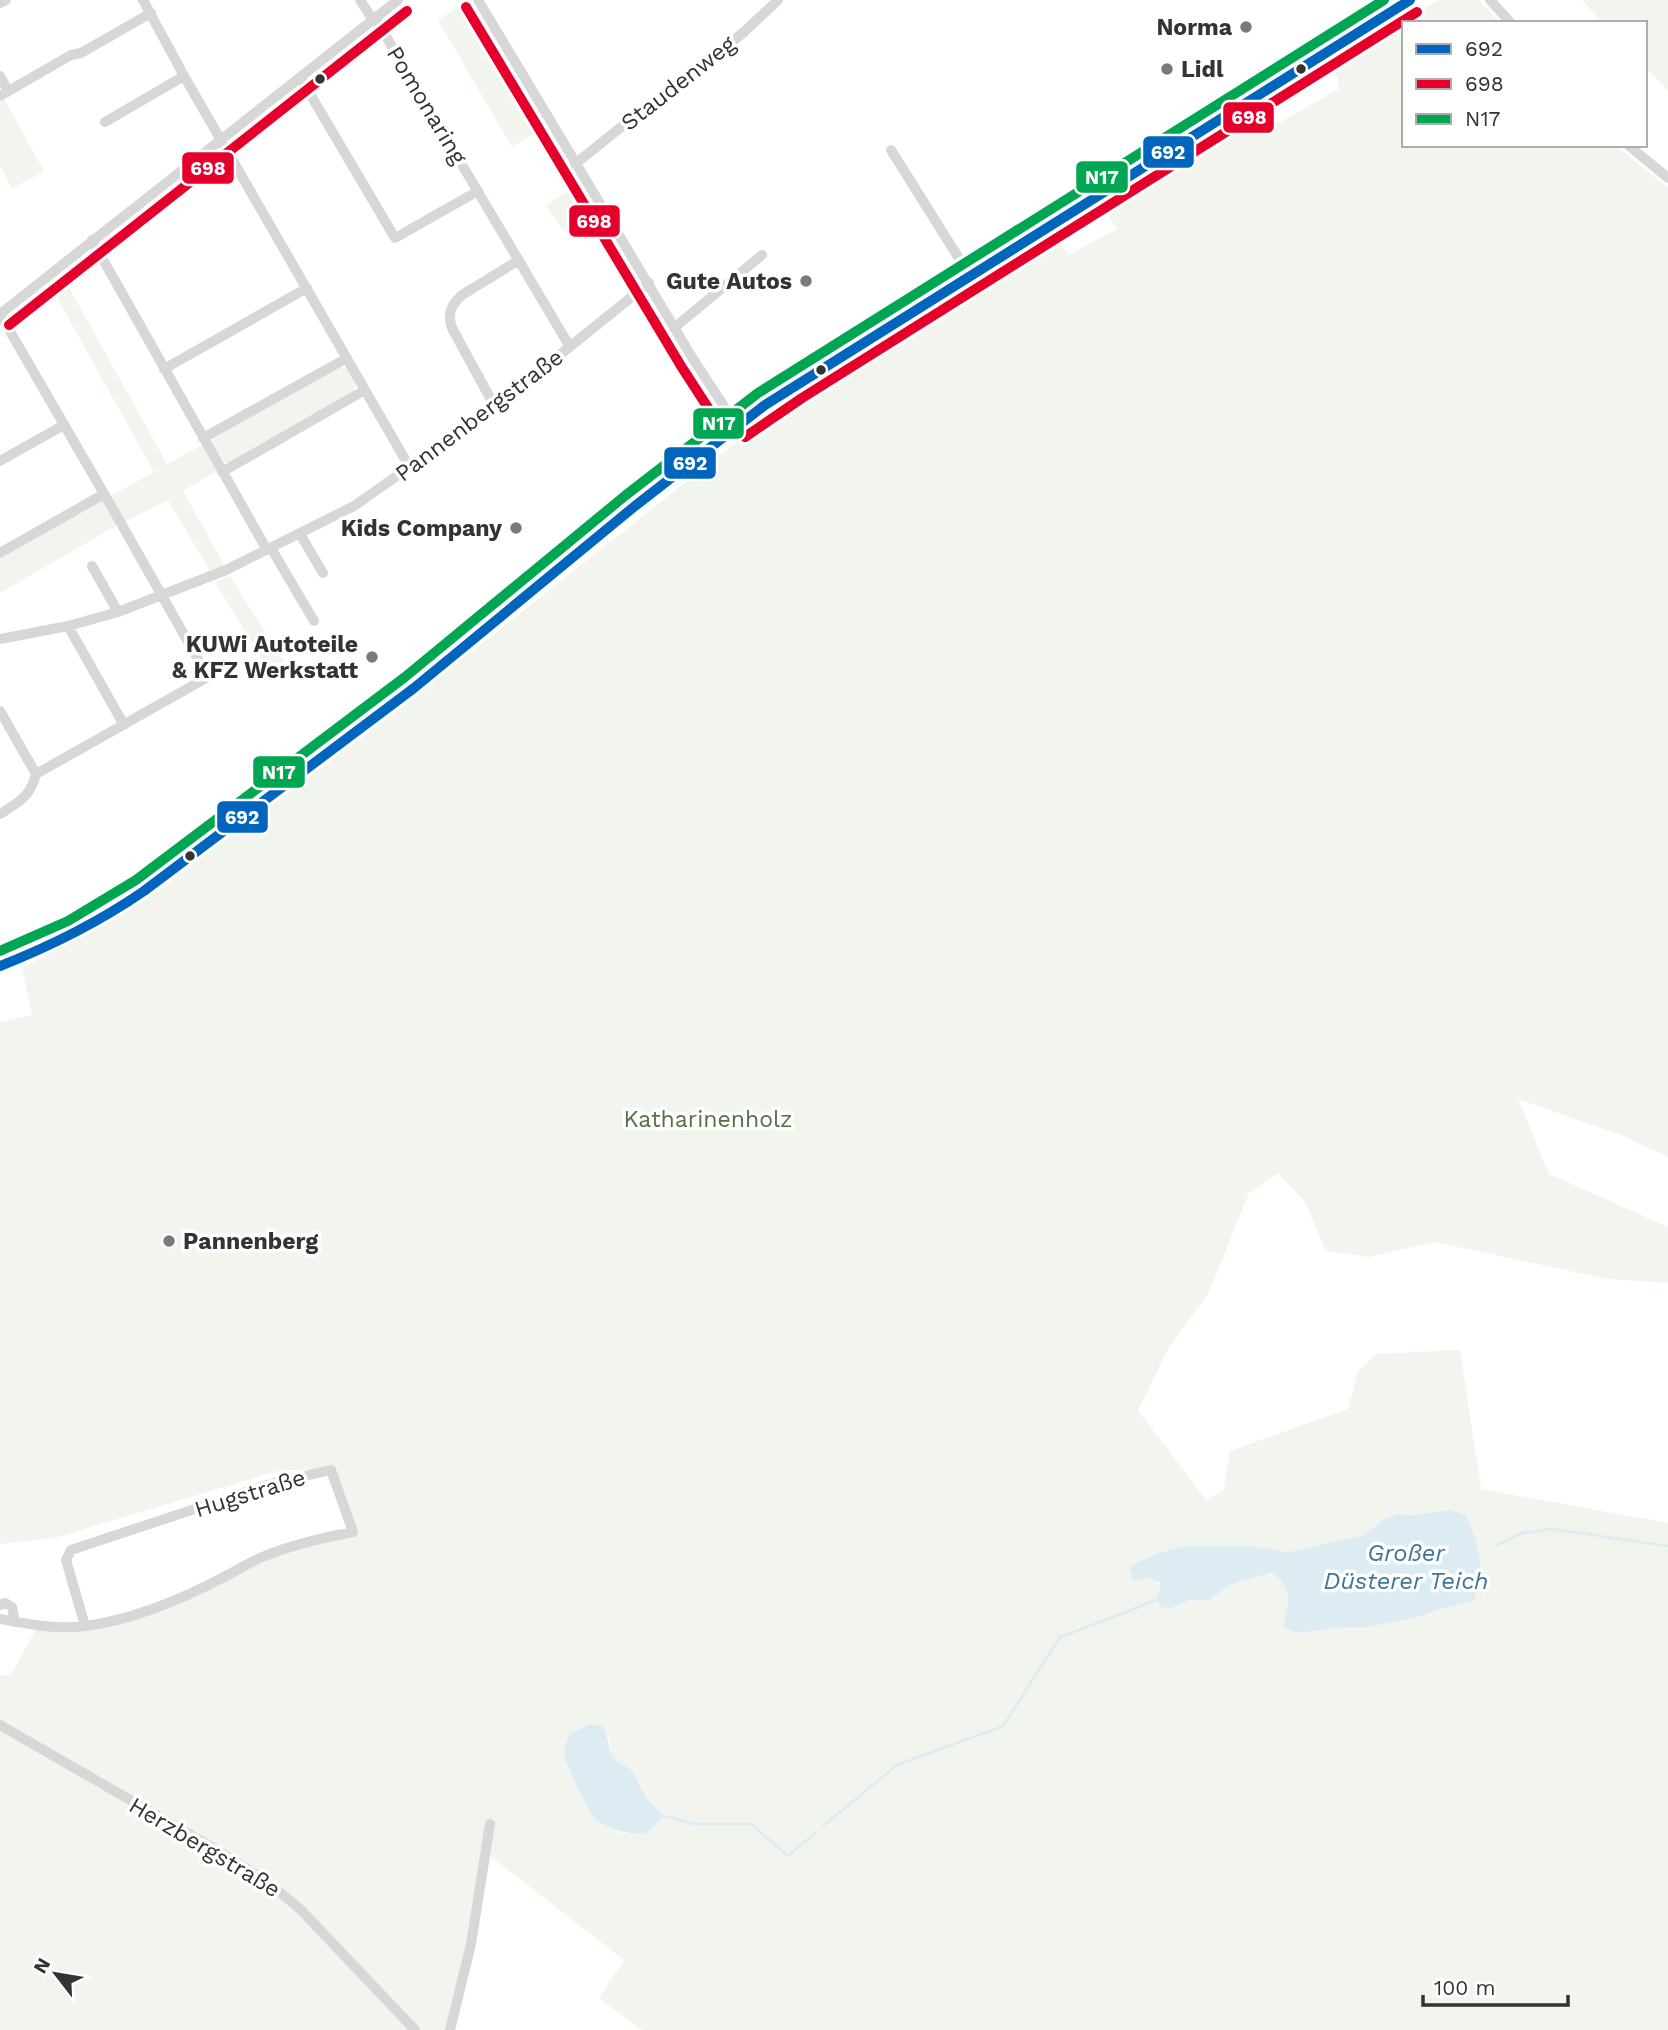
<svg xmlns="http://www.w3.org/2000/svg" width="1668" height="2030" font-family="'Work Sans',sans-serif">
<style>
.green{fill:#f1f5ed;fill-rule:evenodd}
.water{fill:#ddebf3}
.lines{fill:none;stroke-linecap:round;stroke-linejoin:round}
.stream{stroke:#ddebf3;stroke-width:2.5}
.minor{stroke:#d7d7d7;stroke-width:10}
.major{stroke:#cacaca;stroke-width:14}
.bus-1-casing{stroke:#fff;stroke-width:16}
.bus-2-casing{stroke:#fff;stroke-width:16}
.bus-3-casing{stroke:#fff;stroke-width:16}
.bus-1{stroke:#0065bd;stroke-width:10}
.bus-2{stroke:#e4002b;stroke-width:10}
.bus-3{stroke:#00a651;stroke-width:10}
.poi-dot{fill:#7a7a7a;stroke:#fff;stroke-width:2.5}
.bus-dot{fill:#333;stroke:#fff;stroke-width:2.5}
.labels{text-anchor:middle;stroke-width:7;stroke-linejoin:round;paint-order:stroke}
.poi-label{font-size:23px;font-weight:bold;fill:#333;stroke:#fff;text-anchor:end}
.street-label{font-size:23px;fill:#333;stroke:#fff}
.park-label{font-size:23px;fill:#56703f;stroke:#fff}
.water-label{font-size:24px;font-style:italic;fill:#3f7597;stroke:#fff}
.line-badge{stroke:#fff;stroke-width:2.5}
.badge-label{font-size:19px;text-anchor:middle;font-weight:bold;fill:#fff}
</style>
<rect width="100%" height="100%" fill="#fff"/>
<path class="green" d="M1440 0H1478L1501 23H1404V145H1615L1668 188V1157L1624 1136 1518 1099 1549 1174 1668 1227V1283L1608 1279 1435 1242 1369 1257 1326 1251 1305 1202 1278 1173 1249 1193 1209 1292 1169 1347 1138 1411 1206 1500 1224 1490 1230 1451 1348 1409 1358 1371 1376 1354 1460 1350 1481 1489 1668 1523V2030H642L599 1998 624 1960 485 1852 450 2030H0V1675H11L36 1629 128 1617 258 1559 352 1532 331 1470H281L54 1538 0 1544V1022L32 1015 22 968 115 919 418 694 754 428 1054 236 1069 255 1117 229 1102 204 1267 112 1279 123 1339 89 1335 66 1431 4ZM1451 1510 1465 1515 1472 1530 1480 1572 1440 1609 1415 1618 1369 1627H1346L1297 1633 1283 1627C1289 1600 1294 1593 1273 1572L1230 1585 1209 1600H1190L1171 1608 1161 1584 1147 1578 1158 1553 1184 1546H1253L1288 1552 1364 1535 1386 1518 1399 1514 1411 1515ZM608 1735C610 1747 611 1760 622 1765 629 1769 627 1765 631 1771 637 1780 642 1794 648 1801 653 1807 660 1809 665 1816L645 1834 620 1833 595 1818 567 1765Z
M1582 0H1668V91L1645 67V23H1603Z
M468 2 543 128 512 147 438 20Z
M4 99 44 171 12 189 0 165V102Z
M577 186 593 212 563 230 546 205Z
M62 275 167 464 200 446H203L216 469 215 472 183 491 224 565 210 571 168 500 105 532 0 593V558L154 472 50 285Z
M338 367 348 369 356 383 353 393 229 464 224 462 212 442 214 437Z
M230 576 284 662 269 671 215 582Z"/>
<path class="water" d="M1451 1510 1465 1515C1474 1532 1482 1554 1480 1574 1479 1583 1476 1592 1474 1601L1440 1609 1415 1618 1369 1627H1346L1297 1633 1283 1627C1289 1601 1294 1593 1273 1572L1230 1585 1209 1600H1190L1171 1608 1161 1607 1157 1599 1161 1583 1147 1578 1132 1581 1130 1566 1158 1553 1184 1546H1253L1288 1552 1364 1535 1386 1518 1399 1514 1411 1515Z
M590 1724 602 1726C610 1738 607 1746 613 1756 619 1766 624 1763 630 1769 637 1777 640 1789 646 1797 651 1805 659 1809 665 1816L645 1834C628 1834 609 1831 595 1818 588 1811 562 1759 564 1750 565 1745 568 1739 570 1734Z"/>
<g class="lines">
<path class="stream" d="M1497 1545 1522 1533 1552 1529 1668 1546
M665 1816 693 1824H751L788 1856 815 1833
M823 1826 897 1765 1003 1726 1060 1637 1129 1611 1157 1599"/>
<path class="minor" d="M143 0 184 76 410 468
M360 0 373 20
M478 0 693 359 737 426
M1490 0 1511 23
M0 3 6 0
M375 18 570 347
M0 76 8 91
M300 77 395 238 478 191
M0 96 71 55 81 53 151 13
M105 122 184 76
M1628 145 1668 178
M891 150 970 276
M575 164 650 104 678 85 744 32 778 0
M92 240 267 550
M674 328 762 255
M164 369 307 288
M495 407 452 328C447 314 451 305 462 295L519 260
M203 438 347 358
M0 461 64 425
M222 472 365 390
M300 534 323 573
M271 548 314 621
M0 553 104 494
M92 566 118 612
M68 626 124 725
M0 639 68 626 118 612 226 570 354 506 495 407 649 283
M0 711 36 774C31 796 18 803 0 814
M36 774 208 677 114 511 0 314 398 0
M0 1605 5 1603 12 1607 15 1622
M0 1619C27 1624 57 1630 85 1626 132 1620 180 1600 222 1578 234 1572 247 1564 260 1558 290 1545 321 1538 353 1532L331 1470 270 1484 71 1550 66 1560 85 1626
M0 1725 217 1850 269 1883 301 1910 415 2030
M450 2030 471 1944 490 1824"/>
<path class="major" d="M0 966C52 947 99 923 144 891L414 688 635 506 765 405 1410 0"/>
<g class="bus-1-casing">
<path id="bus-1" d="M0 966C51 946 99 922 144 891L414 688 635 506 765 405 1410 0"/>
</g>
<g class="bus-2-casing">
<path id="bus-2" d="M466 7 681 366 725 434
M9 325 407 11
M745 437 802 398 1417 12"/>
</g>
<g class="bus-3-casing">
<path id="bus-3" d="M0 951 68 921 136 880 405 677 626 495 758 393 1384 0"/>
</g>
<use href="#bus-1" class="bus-1"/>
<use href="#bus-2" class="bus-2"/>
<use href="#bus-3" class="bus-3"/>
</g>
<g class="poi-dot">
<circle cx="1246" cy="27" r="7"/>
<circle cx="1167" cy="69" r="7"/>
<circle cx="806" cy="281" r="7"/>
<circle cx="516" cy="528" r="7"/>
<circle cx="372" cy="657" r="7"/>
<circle cx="169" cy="1241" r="7"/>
</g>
<g class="bus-dot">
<circle cx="1301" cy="69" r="6"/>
<circle cx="320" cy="79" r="6"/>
<circle cx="821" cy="370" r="6"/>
<circle cx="190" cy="856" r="6"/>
</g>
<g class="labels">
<g class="poi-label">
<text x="1232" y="35">Norma</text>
<text x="1181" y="77" text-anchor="start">Lidl</text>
<text x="792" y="289">Gute Autos</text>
<text x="502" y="536">Kids Company</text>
<text x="358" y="652">KUWi Autoteile<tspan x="358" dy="26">&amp; KFZ Werkstatt</tspan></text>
<text x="183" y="1249" text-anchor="start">Pannenberg</text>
</g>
<g class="street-label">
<text transform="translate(678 83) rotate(-38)" y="8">Staudenweg</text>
<text transform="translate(427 105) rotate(59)" y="8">Pomonaring</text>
<text transform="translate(479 415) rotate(-37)" y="8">Pannenbergstraße</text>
<text transform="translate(250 1493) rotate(-17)" y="8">Hugstraße</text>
<text transform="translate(205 1847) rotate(31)" y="8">Herzbergstraße</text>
</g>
<g class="park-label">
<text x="708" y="1127">Katharinenholz</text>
</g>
<g class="water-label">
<text x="1406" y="1561">Großer<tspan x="1406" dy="28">Düsterer Teich</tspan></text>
</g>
</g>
<g class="line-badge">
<rect x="1222" y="101" width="53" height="33" rx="7" fill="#e4002b"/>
<rect x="1142" y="135" width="53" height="34" rx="7" fill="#0065bd"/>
<rect x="181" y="151" width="54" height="34" rx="7" fill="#e4002b"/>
<rect x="1075" y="160" width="54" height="34" rx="7" fill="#00a651"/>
<rect x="568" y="204" width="53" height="34" rx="7" fill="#e4002b"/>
<rect x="692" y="407" width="53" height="33" rx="7" fill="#00a651"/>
<rect x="663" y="446" width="54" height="34" rx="7" fill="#0065bd"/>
<rect x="252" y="755" width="54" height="34" rx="7" fill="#00a651"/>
<rect x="216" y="800" width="53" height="34" rx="7" fill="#0065bd"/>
</g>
<g class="badge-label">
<text x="1249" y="124">698</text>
<text x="1168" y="159">692</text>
<text x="208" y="175">698</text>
<text x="1102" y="184">N17</text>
<text x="594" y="228">698</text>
<text x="719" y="430">N17</text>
<text x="690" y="470">692</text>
<text x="279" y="779">N17</text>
<text x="242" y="824">692</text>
</g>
<rect x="1402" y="21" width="245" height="126" fill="#ffffff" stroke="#adadad" stroke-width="2"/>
<rect x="1416" y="44" width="35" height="10" fill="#0065bd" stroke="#adadad" stroke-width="2"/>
<text x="1465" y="56" font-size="21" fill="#333333">692</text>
<rect x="1416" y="79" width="35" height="10" fill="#e4002b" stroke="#adadad" stroke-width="2"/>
<text x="1465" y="91" font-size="21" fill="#333333">698</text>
<rect x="1416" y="114" width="35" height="10" fill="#00a651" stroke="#adadad" stroke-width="2"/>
<text x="1465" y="126" font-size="21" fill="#333333">N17</text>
<g transform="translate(56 1974) rotate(301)" stroke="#ffffff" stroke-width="5" paint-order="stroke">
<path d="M0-5L12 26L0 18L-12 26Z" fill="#333333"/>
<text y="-10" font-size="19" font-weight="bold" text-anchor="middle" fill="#333333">N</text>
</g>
<path d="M1423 1995v10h145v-10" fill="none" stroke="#333333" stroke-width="3.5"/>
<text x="1434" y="1995" font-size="21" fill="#333333" stroke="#ffffff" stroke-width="5" paint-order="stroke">100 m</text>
</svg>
